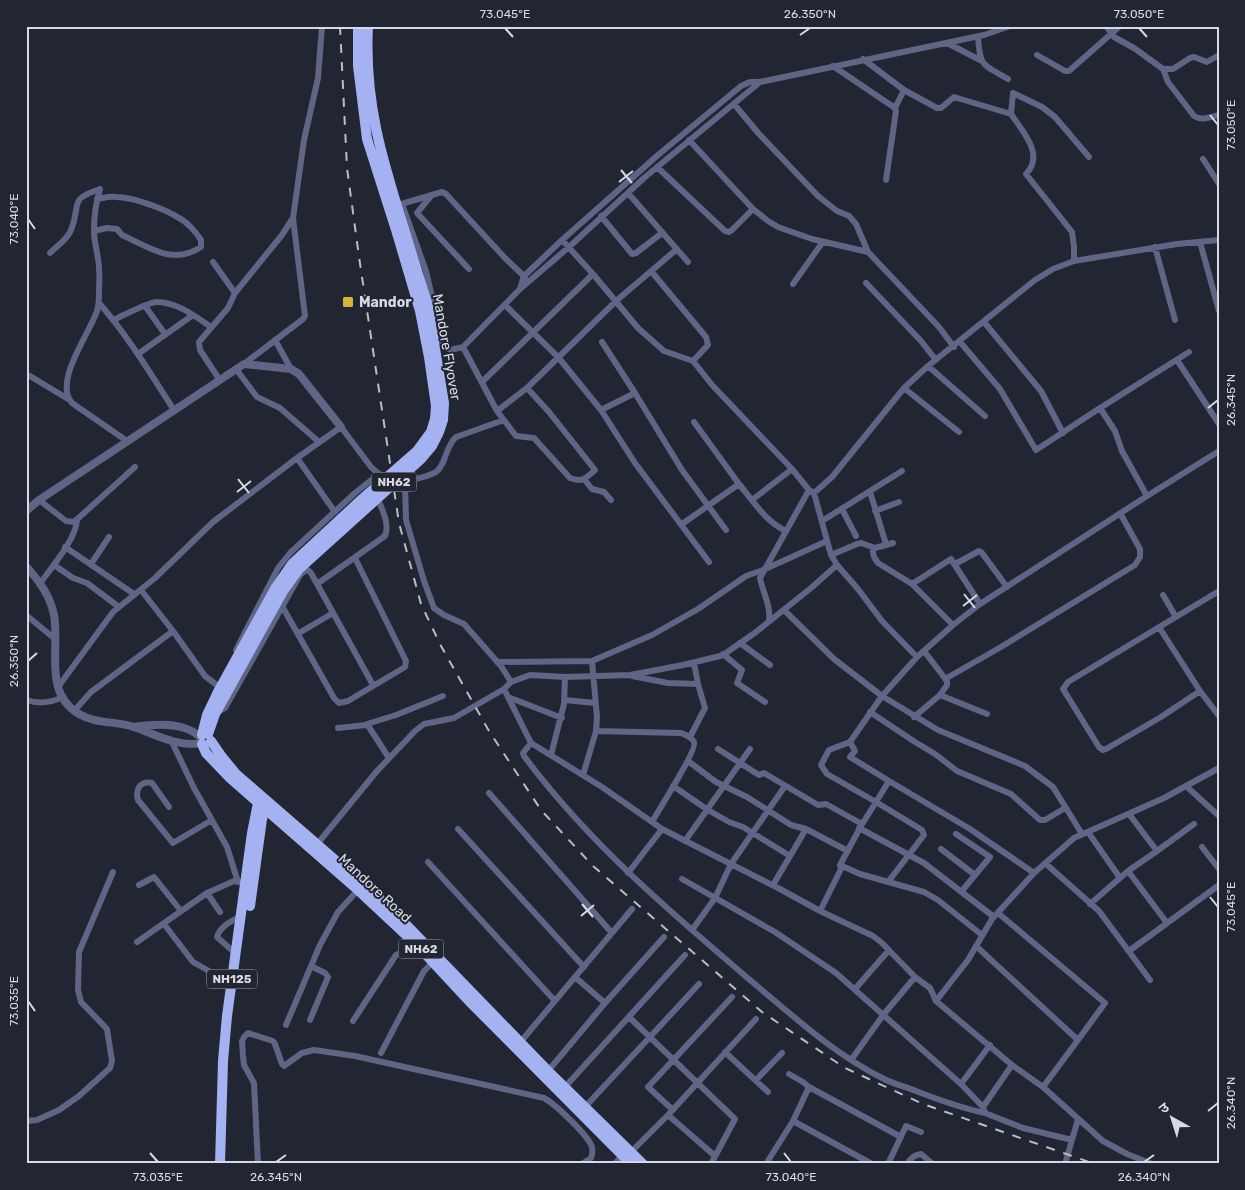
<svg xmlns="http://www.w3.org/2000/svg" width="1245" height="1190" font-family="Rubik,'Noto Sans Devanagari',sans-serif">
<style>
.lines{fill:none;stroke-linecap:round;stroke-linejoin:round}
.stream{stroke:#606db5;stroke-width:2}
.minor{stroke:#5e6585;stroke-width:6}
.tertiary{stroke:#5e6585;stroke-width:8}
.trunk{stroke:#a4b2f1;stroke-width:10}
.rail{stroke:#babdc6;stroke-width:2;stroke-dasharray:9 9;stroke-linecap:butt}
.trunk-bridge{stroke:#a4b2f1;stroke-width:10}
.ticks{fill:none;stroke:#d8dae3;stroke-width:2}
.poi-dot{fill:#d5b534;stroke:#222532;stroke-width:2}
.labels{text-anchor:middle;stroke-width:4;stroke-linejoin:round;paint-order:stroke}
.shield{fill:#222532;stroke:#a1a4ae;stroke-width:1}
.shield-label{font-size:12px;font-weight:bold;fill:#d8dae3}
.poi-label{font-size:14px;font-weight:bold;fill:#d8dae3;stroke:#222532;text-anchor:start}
.street-label{font-size:14px;fill:#d8dae3;stroke:#222532}
.neatline{fill:none;stroke:#d8dae3;stroke-width:2}
.ticks-label{font-size:12px;text-anchor:middle;fill:#d8dae3}
</style>
<rect width="100%" height="100%" fill="#222532"/>
<g class="lines">
<path class="stream" d="M26 681 27 683"/>
<path class="minor" d="M1106 26 1114 37 1134 48 1163 69H1173L1190 58 1194 57 1207 62 1219 55
M978 37C980 67 982 64 1008 79
M947 43 980 60
M1037 55 1065 71H1069L1120 26
M863 59 904 90 937 108H941L954 97 1011 114
M833 66 895 108 896 111 886 180
M1163 69 1168 82 1194 116C1202 121 1210 117 1219 115
M734 104 759 134 818 196 837 211 849 216 856 224 868 252 939 327 954 347
M895 108 904 90
M689 140 753 209 768 221 778 227 812 239 868 252
M1203 159 1219 184
M657 167 725 231 729 232 732 230 753 209
M100 189C96 202 94 217 94 231 94 244 99 256 99 269 100 276 99 284 99 292 99 298 99 305 97 311 90 333 53 381 72 403L127 441
M628 193 688 262
M431 196 417 213 469 269
M402 204 426 271 443 346 450 350 463 347 520 289 569 247 644 178 760 82
M398 205 442 192 446 194 505 258 525 277
M601 216 632 254 636 253 662 233
M94 231 107 228 117 229 122 235C149 247 172 266 201 247V240C196 232 187 222 179 218 165 209 133 197 116 197 110 196 103 198 97 199
M562 240 593 274 638 328 664 351 693 361 713 386 792 469 809 490 814 493 832 477 904 388 928 366 1035 280 1053 269 1074 261 1177 244 1219 240
M1200 242 1219 311
M1155 247 1175 320
M50 253C57 246 68 239 71 230 82 204 67 200 100 189
M1074 261V247L1072 232 1026 174C1045 155 1023 132 1011 114L1013 93 1042 107 1055 117 1089 157
M213 262 235 293
M651 271 706 337 708 345 693 361
M866 283 921 341 936 360
M793 284 822 243
M520 289 524 276 562 240 658 155 741 86 750 82H760L984 35 1010 26
M99 303C128 336 150 373 174 410
M505 305 558 357 601 410 635 463 709 562
M145 306 165 334
M114 320C121 316 150 302 157 302 177 302 196 317 211 327
M984 322 1041 391 1063 433
M275 340 291 369
M602 342 635 393
M960 342 1000 389 1036 450 1100 408 1115 431 1122 451 1147 496 980 604 953 625 917 657 882 696 938 730 1025 766 1053 787 1082 834
M463 347 497 411 516 436 534 438 570 478C583 483 586 478 595 470L549 412 527 388 497 411
M138 354 193 315
M1177 360 1219 424
M244 364 303 319 305 316 293 218 304 140 318 78 322 26
M928 366 985 416
M236 369 257 397 280 408 319 442
M30 376 68 399
M219 379 200 350 199 342 228 308 235 293 282 235 293 218
M482 382 593 274
M527 388 616 301 677 249
M904 388 959 432
M1100 408 1189 352
M601 410 635 393 682 470 726 530
M694 422 739 484
M297 458 335 512
M584 479 592 489 604 492 611 500
M405 482C414 479 428 477 436 472 446 465 445 447 456 437L504 420
M870 492 886 544
M1147 496 1219 451
M39 500 66 521 74 522 135 467
M752 500 792 469
M842 509 856 536
M875 511 899 502
M822 521 902 471
M682 524 739 484C754 502 765 521 786 531
M65 547 134 594
M872 547 874 557 878 563 912 584 953 625
M831 555 857 544 861 543 875 548 893 543
M91 564 109 537
M955 564 979 551 982 553 1007 587
M54 565 73 578 87 583 119 607
M837 565 858 589 882 621 917 657
M41 582C52 567 75 540 77 521
M317 584 385 536C390 524 382 509 377 497
M912 584 951 559 980 604
M141 590 173 631 205 676 218 686
M1163 595 1176 617
M282 606 334 698 339 703 348 701 405 667 406 661 355 558
M784 610 834 659 882 696 850 742 829 750 821 765 827 774 876 802 861 826 840 865 841 869 820 911
M26 615 55 639
M769 621C771 606 763 593 760 578L809 490
M1159 627 1200 691 1219 716
M299 633 333 613
M740 643 770 665
M236 650 278 568 290 553 356 492 379 474
M723 654 742 670 737 683 765 702
M497 662 592 661 652 635 698 609 746 576 763 570 827 541
M632 676 668 683 698 684
M945 679 1001 647 1135 565 1140 557V549L1120 513
M58 687 113 612 155 578 213 522 297 458 341 427 371 467 379 474 405 482 406 520 424 581 434 608 444 615 464 624 501 666 511 682
M504 689 531 743 602 787 662 829 780 889 820 911 873 936 882 943 915 977 930 988 936 1001
M1200 691 1161 717 1106 749 1103 750 1099 747 1063 689 1068 682 1219 591
M940 695 987 714
M508 697 562 718
M26 700C39 704 48 703 61 698
M565 700 595 703
M74 711 91 692 173 631
M870 712 915 742 935 754 957 771 1011 794 1040 820H1045L1065 808
M216 713 225 708 300 575 305 571 308 570 311 573 373 685
M914 717 940 695 947 685V681L924 651
M338 728 366 725
M596 731 681 733C686 735 692 737 694 742 698 749 658 811 652 822
M690 737 705 708 698 684 694 663
M171 740 194 788 227 847 238 882
M850 742 855 751 850 757 889 781
M531 743 523 753 524 756C588 842 669 911 750 980 793 1016 834 1054 884 1079 894 1084 906 1087 916 1091 939 1100 961 1108 985 1113
M718 749 759 775 764 773 818 805 826 804 862 824
M551 755 564 704 565 677
M389 758 367 724 396 715 443 696
M688 761 716 782 747 797 791 825 806 829 848 851
M583 775 596 731 597 717 592 661
M673 786 708 810 729 822 743 827 790 856
M1186 786 1219 816
M489 793 612 933
M169 807 152 783C140 780 135 790 138 800L173 843 212 820
M1129 814 1157 851 1128 871 1167 923
M859 828 924 863 994 917
M458 829 584 967
M1088 832 1120 878
M956 834 990 857 961 892
M685 841 750 749
M318 843 377 771 415 731 424 724 454 718 504 689 511 682 530 675 565 677 630 675 683 665 720 656 726 653 756 632 811 588 837 565 831 555 814 493
M1202 847 1219 869
M941 849 975 875
M1157 851 1194 824
M428 862 555 1001
M1045 863 1099 911 1150 980
M840 865 860 874 924 892 938 900 982 935
M628 873 662 829
M682 879 775 932 836 973 961 1084
M888 882 924 835 922 830 876 802 889 781 970 829 1034 873
M139 885 154 877 181 911
M773 885 806 829
M207 893 234 881 241 882
M1090 904 1128 871
M998 913 1105 1003 1078 1040
M164 924 193 962 232 984
M692 930 715 898 731 864 785 786
M137 942 207 893 220 912
M976 946 1078 1040 1043 1087
M1129 951 1219 885
M236 954 217 937C220 926 232 921 241 916
M575 977 605 1003
M855 989 889 950
M629 1017 735 1119 711 1164
M310 1020 328 977 325 973 311 966
M353 1021 396 955 405 951 414 953 418 946
M286 1025 320 945 338 912 358 890
M518 1045 632 909
M990 1045 961 1084 983 1107 985 1113 1023 1128 1072 1140
M725 1052 768 1092
M381 1053 424 971 433 962
M851 1060 884 1014 915 977
M548 1071 605 1003 664 937
M789 1074 803 1082 809 1087
M756 1080 782 1053
M565 1087 685 955
M585 1107 699 984
M983 1107 1012 1065
M673 1110 648 1087 732 997
M668 1115 715 1156
M26 1121 37 1120 59 1110 79 1096 110 1068 112 1061 107 1029 81 1002 78 990 79 952 113 872
M793 1121 809 1087 901 1137
M631 1152 668 1115 756 1019
M258 1164 254 1083 244 1065 243 1056 242 1041 244 1037 248 1033 273 1041 275 1044 282 1064 284 1066 302 1053 314 1050 355 1056 544 1098C555 1104 588 1135 592 1147 593 1151 592 1155 591 1158L582 1164
M766 1164 793 1121 872 1164
M888 1164 906 1126 921 1132
M907 1164C911 1158 914 1155 921 1154L933 1164
M1065 1164 1078 1119
M1152 1164 1127 1154 1103 1141 1043 1087 1012 1065 936 1001 968 960 992 919 1034 873 1074 838 1164 798 1219 768"/>
<path class="tertiary" d="M26 511 39 500 244 364 291 369 299 374 341 427
M26 566C39 581 50 595 54 615 60 649 43 693 79 714 96 724 116 721 134 727 154 734 179 748 201 743
M133 727C153 724 184 721 200 737
M616 1164 623 1156"/>
<path class="trunk" d="M358 26V66L367 139 397 233
M368 26C364 101 382 159 404 229
M208 734 215 714 225 696
M202 735 207 715 218 692
M211 741 222 757 236 774 387 905 548 1071 643 1164
M202 744 206 753 230 778 358 890 418 946 471 1003 631 1164
M250 906 262 819 267 802
M220 1164 223 1061 227 1016 252 833 259 798"/>
<path class="rail" d="M340 26 347 168 359 257 399 523 421 604 441 646 489 731 541 810 593 866 762 1012 845 1068 923 1104 1095 1164"/>
<path class="trunk-bridge" d="M218 692 276 587 292 564 362 499 417 451 431 432 435 419 436 406 429 357 420 311 397 233
M225 696 283 591 299 569 421 459 432 446 439 432 443 420 444 403 428 306 404 229"/>
</g>
<path class="ticks" d="M505 28 513 37M1139 28 1147 37M800 35 810 28M1210 115 1218 125M621 170 632 183M619 182 633 171M28 219 35 229M1208 408 1218 400M238 479 249 493M237 492 251 481M964 594 975 608M963 606 977 595M28 661 37 653M1210 897 1218 907M582 904 593 917M581 916 594 905M28 1001 35 1011M1208 1111 1218 1103M150 1153 158 1162M784 1153 791 1162M276 1162 286 1155M1144 1162 1154 1155"/>
<rect class="poi-dot" x="342" y="296" width="12" height="12" rx="2.5"/>
<g class="labels">
<g class="shield">
<rect x="371.5" y="472.5" width="45" height="19" rx="4"/>
<rect x="398.5" y="939.5" width="45" height="19" rx="4"/>
<rect x="207" y="969.5" width="50" height="19" rx="4"/>
</g>
<g class="shield-label">
<text x="394" y="486">NH62</text>
<text x="421" y="953">NH62</text>
<text x="232" y="983">NH125</text>
</g>
<g class="poi-label">
<text x="359" y="307">Mandor</text>
</g>
<g class="street-label">
<text transform="translate(447 347) rotate(80)" y="5">Mandore Flyover</text>
<text transform="translate(375 888) rotate(43)" y="5">Mandore Road</text>
</g>
</g>
<rect width="1245" height="1190" fill="none" stroke="#222532" stroke-width="55"/>
<g transform="translate(1172 1118) rotate(321)" stroke="#222532" stroke-width="4" paint-order="stroke">
<path d="M0-4L9 19L0 12L-9 19Z" fill="#d8dae3"/>
<text y="-8" font-size="14" font-weight="bold" text-anchor="middle" fill="#d8dae3">उ</text>
</g>
<rect x="28" y="28" width="1190" height="1134" class="neatline"/>
<g class="ticks-label">
<text x="505" y="18">73.045°E</text>
<text x="810" y="18">26.350°N</text>
<text x="1139" y="18">73.050°E</text>
<text transform="translate(1231 125) rotate(-90)" y="4">73.050°E</text>
<text transform="translate(14 219) rotate(-90)" y="4">73.040°E</text>
<text transform="translate(1231 400) rotate(-90)" y="4">26.345°N</text>
<text transform="translate(14 661) rotate(-90)" y="4">26.350°N</text>
<text transform="translate(1231 907) rotate(-90)" y="4">73.045°E</text>
<text transform="translate(14 1001) rotate(-90)" y="4">73.035°E</text>
<text transform="translate(1231 1103) rotate(-90)" y="4">26.340°N</text>
<text x="158" y="1181">73.035°E</text>
<text x="276" y="1181">26.345°N</text>
<text x="791" y="1181">73.040°E</text>
<text x="1144" y="1181">26.340°N</text>
</g>
</svg>
